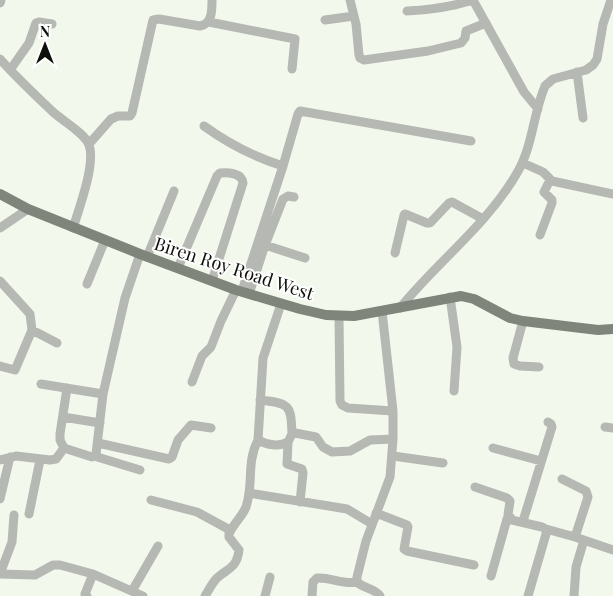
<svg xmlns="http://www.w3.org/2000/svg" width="613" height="596" font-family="'Playfair Display',serif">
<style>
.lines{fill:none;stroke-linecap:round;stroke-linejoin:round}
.minor{stroke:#b5b8b3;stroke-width:9}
.major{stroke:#7f857b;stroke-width:10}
.labels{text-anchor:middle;stroke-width:4;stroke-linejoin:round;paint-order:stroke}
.street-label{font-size:18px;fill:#0d100b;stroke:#fff}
</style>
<rect width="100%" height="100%" fill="#f2f9ec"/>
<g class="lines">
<path class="minor" d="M350 0 356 24 359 55 360 58 364 60 428 51 461 43 465 38 466 31 486 23
M0 3 1 0
M407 11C431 10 451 7 473 0L524 92 538 109
M325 20 354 16
M209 22 295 39 292 69
M0 59C16 77 34 94 52 111 61 120 85 133 89 145 96 163 79 209 73 228
M10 70 29 43 36 23 39 22 52 24
M577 72 583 118
M204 126C229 144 254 157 283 166
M89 144 111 119 118 116H130L132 113 153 20 159 19 200 26C212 24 212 11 212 0
M523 163 543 172 552 181 613 194
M0 228 28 209
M540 235 552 203V200L544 192 550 180
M265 245 305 258
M395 253 404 215 405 214 427 223H430L449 203 452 202 483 219
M147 257 174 191
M178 268 217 176 220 173C228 172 242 173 243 183L212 281
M0 281 30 314 32 330 57 343
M87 284 105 240
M242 291 283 166 298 114 300 111 471 141
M249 294 265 245 283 199 288 196 294 197
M450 297 457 347 454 391
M281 304 263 358 258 440C267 445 279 447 288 442L292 434 295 433 316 437 323 447 332 452 350 451 370 440 393 439V411L382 311
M400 308C437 262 487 225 517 173 533 146 533 114 545 86L553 79 586 70 593 65 597 59 603 24 611 0
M339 317 340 401 342 405 348 408 393 411
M523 321 513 358 514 364 520 366 539 367
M0 366 15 370 32 330
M192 382 202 356 211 347 221 321 236 290
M41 384 103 394
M260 400C290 403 291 405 292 434
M63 417 100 423
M605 427 613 428
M288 442 287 464 302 469 303 473 300 502
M98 443 169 459 172 457 178 440 191 425 211 428
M64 448 60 440V434L67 388
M493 448 541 461
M94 456 140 470
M393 456 443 463
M0 460 16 456 50 460 56 459 64 448 92 457 96 454 103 394 125 298 140 254
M562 479 586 491 588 497 575 537
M475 487 507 498 510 501 508 515 511 518
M249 493 347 509 372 524
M0 499 10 457
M151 500 197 512 230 530
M376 513 407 525 408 527 404 549 407 551 474 565
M29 514 40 460
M523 521 552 427 551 424 548 422
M546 529 575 537 613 550
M0 574 35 575 53 565H60L93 574 143 596
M0 574 12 542 14 515
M491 576 507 519 542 527 546 529V534L528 596
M132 591 158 546
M87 596 85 594 93 574
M205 596C209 590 212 583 217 578 228 568 237 568 239 550L229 537V534C233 524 242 517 246 507 254 483 246 463 258 440
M265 596 270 577
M312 596 313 582 317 578C331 577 343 585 357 582
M380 596C375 588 364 589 357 582V577L366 541 390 477 393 439
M574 596 576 567 584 540"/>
<path class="major" d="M0 194 28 209 140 254 236 290 300 309 326 315 354 316 461 296 474 299 510 318 523 321 598 330 613 329"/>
</g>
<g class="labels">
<g class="street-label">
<text transform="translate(234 269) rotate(18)" y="6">Biren Roy Road West</text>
</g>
</g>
<g transform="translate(45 45)" stroke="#ffffff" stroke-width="4" paint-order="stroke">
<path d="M0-4L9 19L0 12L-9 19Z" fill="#0d100b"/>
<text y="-8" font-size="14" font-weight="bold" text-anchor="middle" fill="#0d100b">N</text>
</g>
</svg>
